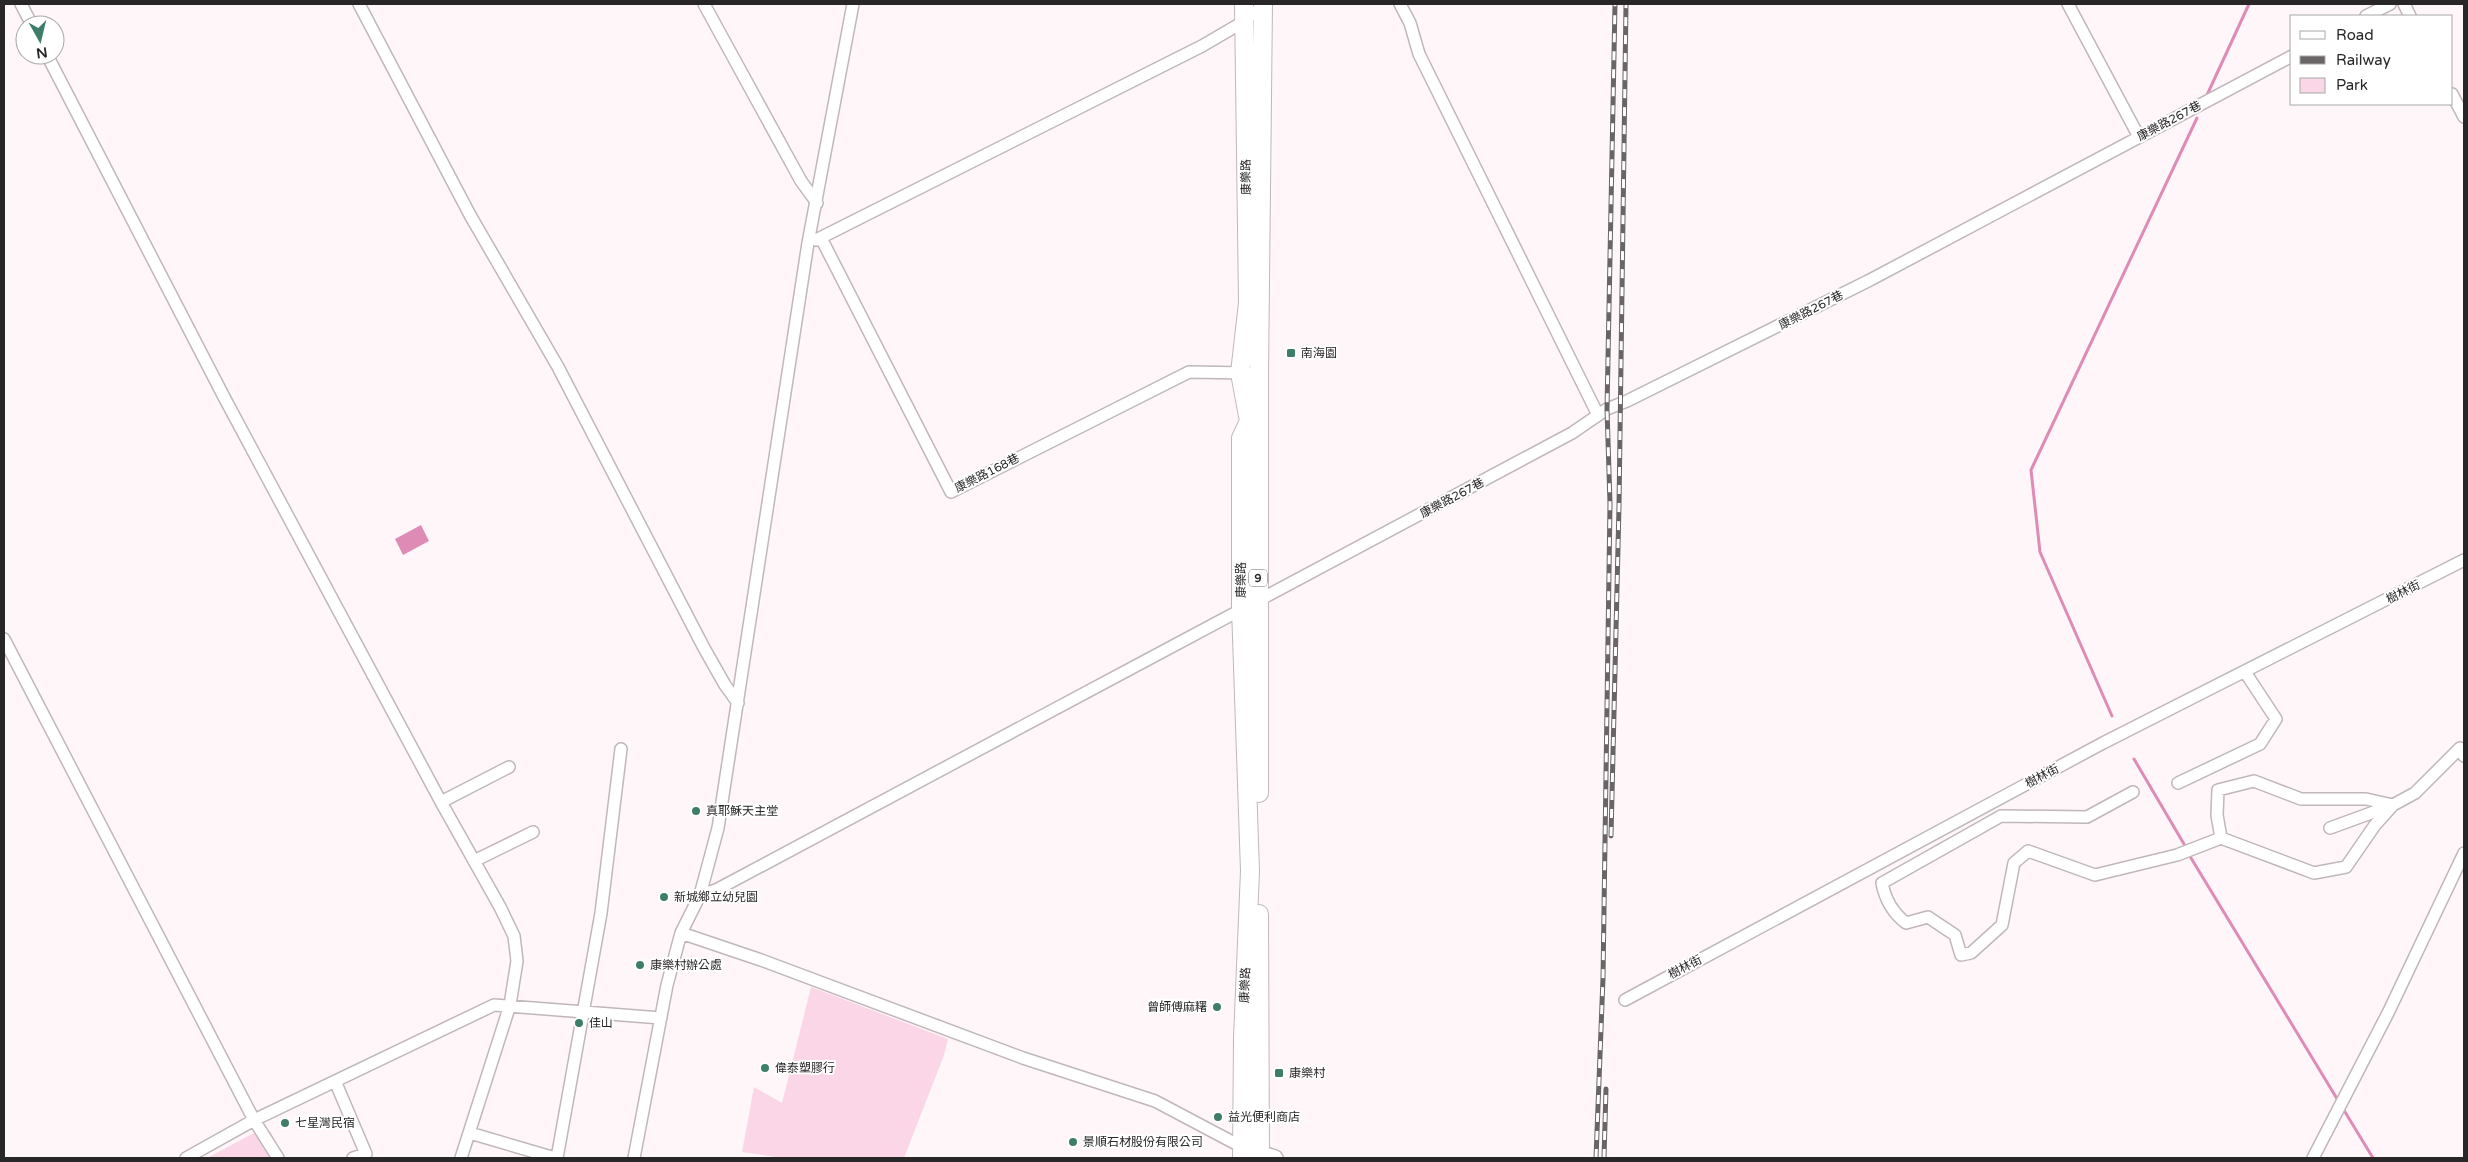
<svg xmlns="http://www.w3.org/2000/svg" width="2468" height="1162" font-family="'Varela Round','Noto Sans TC',sans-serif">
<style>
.green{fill:#fad6e7}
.water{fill:#de8cb5}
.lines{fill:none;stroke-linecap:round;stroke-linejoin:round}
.stream{stroke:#de8cb5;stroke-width:3}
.street-casing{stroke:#c0b7bb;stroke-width:14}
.secondary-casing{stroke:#c0b7bb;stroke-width:18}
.primary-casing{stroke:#c0b7bb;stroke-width:20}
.street{stroke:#fff;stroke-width:11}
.secondary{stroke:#fff;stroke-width:15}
.primary{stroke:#fff;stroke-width:18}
.rail-casing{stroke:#696567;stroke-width:5}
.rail{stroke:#fff;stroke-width:3;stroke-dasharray:9;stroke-linecap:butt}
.poi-dot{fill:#3d7d6a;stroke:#fff;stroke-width:2}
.labels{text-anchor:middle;stroke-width:4;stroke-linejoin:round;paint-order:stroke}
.shield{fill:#fff;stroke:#696768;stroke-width:1}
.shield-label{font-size:11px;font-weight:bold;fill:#292627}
.street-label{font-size:12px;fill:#292627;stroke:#fff}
.poi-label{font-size:12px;fill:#292627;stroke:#fff;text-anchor:start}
</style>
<rect width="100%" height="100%" fill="#fff6fa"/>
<path class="green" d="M811 987 948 1039 944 1055 904 1158H783L742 1152 754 1087 782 1103Z
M258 1131H270L284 1158H207Z"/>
<path class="water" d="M421 525 429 541 403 555 395 539Z"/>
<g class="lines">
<path class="stream" d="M2207 95 2249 4
M2112 716 2040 552 2031 470 2197 118
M2134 759 2184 844
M2191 858 2339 1102
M2342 1107 2373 1158"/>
<g class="street-casing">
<path id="street" d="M21 4 32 25
M359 4 470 215 558 367 704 648 725 685 738 703
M704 4 801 181 817 203
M1400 4 1410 23 1419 54 1598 415
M2068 4 2139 137
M2404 4 2410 16
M2366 16 2390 4
M47 55 224 397 441 802 500 907 514 936 517 961 510 1005 461 1158
M2452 94 2464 117
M821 238 951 492 1189 372 1247 373
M816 240 1202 46 1243 22 1265 4
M4 639 254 1120 278 1158
M2178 783 2260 744 2276 719 2245 672
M2133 792 2087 817 2001 816 1882 883C1885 899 1893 913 1906 923L1928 917 1955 935 1961 955 1971 953 2002 925 2014 863 2028 851 2095 875 2177 855 2221 838 2217 815 2218 790 2254 781 2301 799H2366L2393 805 2375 825 2346 867 2314 873 2221 838
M441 802 509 767
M2330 828 2393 805 2415 793 2460 748 2464 756
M474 861 533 832
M700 895 716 890C1001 737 1287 586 1572 433L1607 409 1627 401 1870 280 2292 56
M681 933 761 960 1023 1058 1155 1101 1242 1147
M1625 1000 2103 743 2464 560
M335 1081 366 1154 353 1158
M470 1133 555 1158
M186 1158 254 1120 494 1005 661 1018
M557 1158 601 913 621 749
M634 1158 667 985 681 933 700 895 718 828 808 243 853 4
M2313 1158 2388 1013 2464 853"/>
</g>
<g class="secondary-casing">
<path id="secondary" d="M1250 1150 1275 1158"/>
</g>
<g class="primary-casing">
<path id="primary" d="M1259 793V374L1263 4
M1259 914 1260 1158
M1242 1158 1243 1038 1250 871 1241 608V438L1249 421 1240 373 1248 303 1244 4"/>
</g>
<use href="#street" class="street"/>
<use href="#secondary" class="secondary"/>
<use href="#primary" class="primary"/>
<g class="rail-casing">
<path id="rail" d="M1611 836 1619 506 1626 4
M1596 1158 1603 978 1610 504 1607 409 1615 4
M1604 1158 1606 1089"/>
</g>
<use href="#rail" class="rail"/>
</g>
<g class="poi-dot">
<rect x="1286" y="348" width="10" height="10" rx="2.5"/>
<circle cx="696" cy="811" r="5"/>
<circle cx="664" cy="897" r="5"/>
<circle cx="640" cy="965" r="5"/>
<circle cx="1217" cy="1007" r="5"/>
<circle cx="579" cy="1023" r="5"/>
<circle cx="765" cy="1068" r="5"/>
<rect x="1274" y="1068" width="10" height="10" rx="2.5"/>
<circle cx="1218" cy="1117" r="5"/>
<circle cx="285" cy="1123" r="5"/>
<circle cx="1073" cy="1142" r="5"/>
</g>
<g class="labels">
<rect class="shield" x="1249" y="569.5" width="18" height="17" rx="4"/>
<g class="shield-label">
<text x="1258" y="582">9</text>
</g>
<g class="street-label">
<text transform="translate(2169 121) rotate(-28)" y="4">康樂路267巷</text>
<text transform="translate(1246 177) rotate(-91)" y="4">康樂路</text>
<text transform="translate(1811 310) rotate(-27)" y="4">康樂路267巷</text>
<text transform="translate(987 473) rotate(-27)" y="4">康樂路168巷</text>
<text transform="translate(1452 498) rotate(-28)" y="4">康樂路267巷</text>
<text transform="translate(1241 580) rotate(-90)" y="4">康樂路</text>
<text transform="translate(2403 592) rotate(-27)" y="4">樹林街</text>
<text transform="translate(2042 776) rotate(-28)" y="4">樹林街</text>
<text transform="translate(1685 967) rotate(-28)" y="4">樹林街</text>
<text transform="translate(1245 985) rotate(-88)" y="4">康樂路</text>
</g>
<g class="poi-label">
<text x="1301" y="357">南海園</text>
<text x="706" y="815">真耶穌天主堂</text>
<text x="674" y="901">新城鄉立幼兒園</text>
<text x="650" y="969">康樂村辦公處</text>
<text x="1207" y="1011" text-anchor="end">曾師傅麻糬</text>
<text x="589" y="1027">佳山</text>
<text x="775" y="1072">偉泰塑膠行</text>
<text x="1289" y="1077">康樂村</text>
<text x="1228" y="1121">益光便利商店</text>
<text x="295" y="1127">七星灣民宿</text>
<text x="1083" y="1146">景順石材股份有限公司</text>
</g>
</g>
<rect width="2468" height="1162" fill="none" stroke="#292627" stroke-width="10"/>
<rect x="2290" y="15" width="162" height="90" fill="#ffffff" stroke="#a9a8a9"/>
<rect x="2300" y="31" width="25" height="8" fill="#ffffff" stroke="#a9a8a9"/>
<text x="2336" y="40" font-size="15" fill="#292627">Road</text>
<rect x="2300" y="56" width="25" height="8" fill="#696567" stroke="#a9a8a9"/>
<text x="2336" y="65" font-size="15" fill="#292627">Railway</text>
<rect x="2300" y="78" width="25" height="15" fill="#fad6e7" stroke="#a9a8a9"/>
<text x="2336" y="90" font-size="15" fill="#292627">Park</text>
<g transform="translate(40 40) rotate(172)"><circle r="24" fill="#ffffff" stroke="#a9a8a9"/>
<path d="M0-4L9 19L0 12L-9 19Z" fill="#3d7d6a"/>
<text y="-8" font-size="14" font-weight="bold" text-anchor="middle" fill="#292627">N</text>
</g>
</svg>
